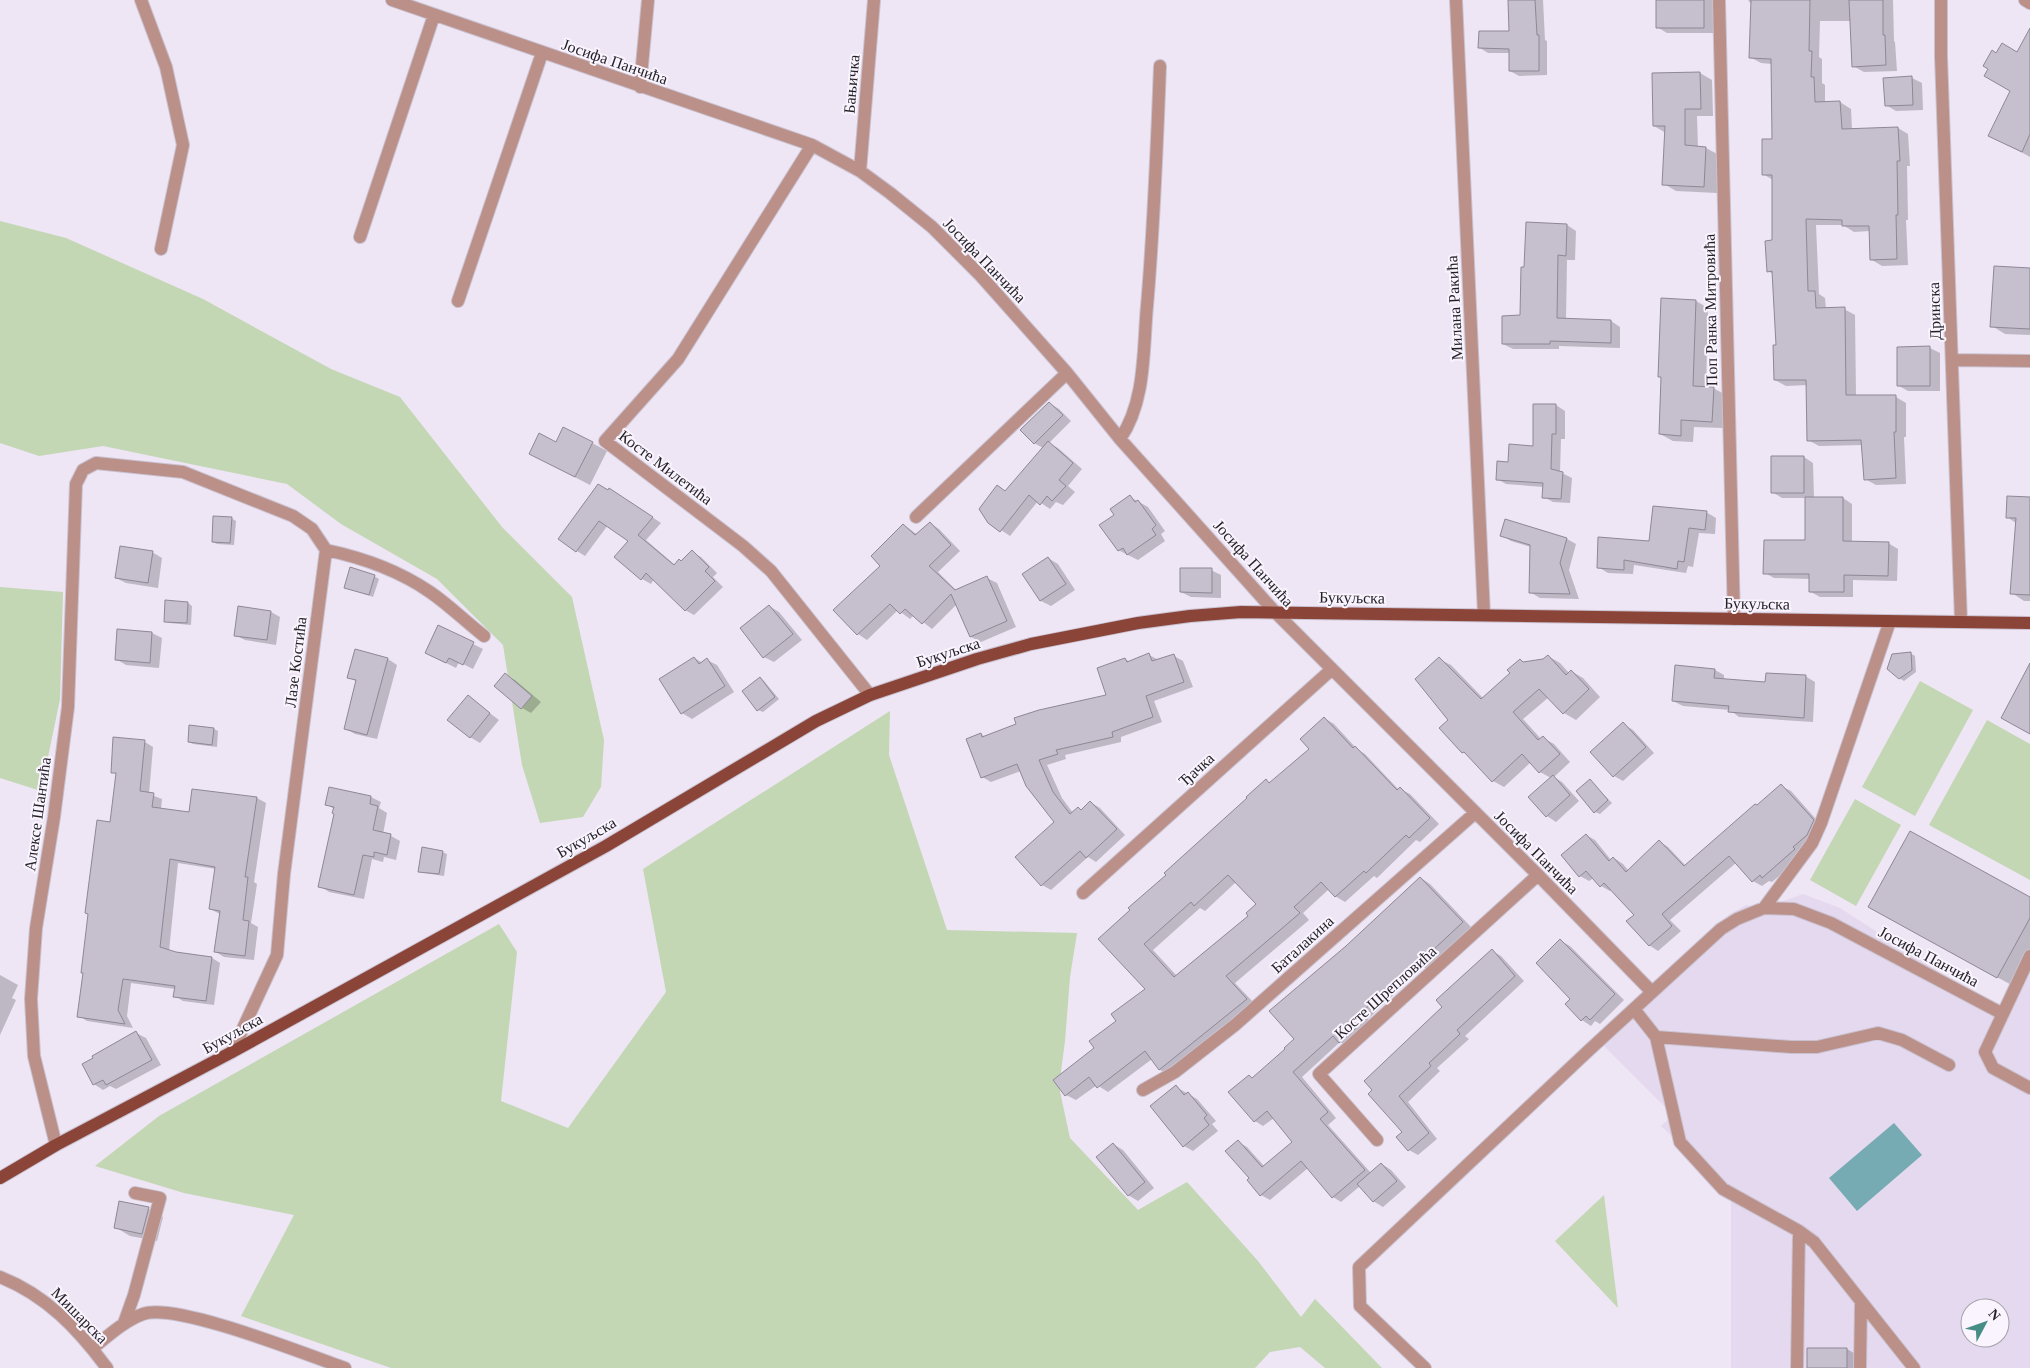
<svg xmlns="http://www.w3.org/2000/svg" width="2030" height="1368" font-family="Georgia,serif">
<style>
.built{fill:#e5d9ef;fill-rule:evenodd}
.green{fill:#c3d7b4}
.water{fill:#76abb3}
.shadow{fill:#0003;fill-rule:evenodd}
.building{fill:#c6bfce;stroke:#8e8796;fill-rule:evenodd}
.lines{fill:none;stroke-linecap:round;stroke-linejoin:round}
.minor-casing{stroke:#c9c1d0;stroke-width:14}
.major-casing{stroke:#c9c1d0;stroke-width:14}
.minor{stroke:#ba9088;stroke-width:12}
.major{stroke:#8b4438;stroke-width:12}
.labels{text-anchor:middle;stroke-width:4;stroke-linejoin:round;paint-order:stroke}
.street-label{font-size:16px;fill:#221f25;stroke:#f9f4fe}
</style>
<rect width="100%" height="100%" fill="#eee5f5"/>
<path class="built" d="M1803 894 1840 908 2002 1013 2030 956V1368H1731V1192L1661 1126 1673 1115 1596 1038 1730 914 1746 905 1764 908ZM1970 1308H2000V1338H1970Z"/>
<path class="green" d="M0 221 66 238 203 299 331 369 400 397 502 527 572 597 604 740 601 787 583 817 540 823 522 765 503 645 437 579 341 524 287 484 103 446 39 456 0 443Z
M0 587 63 592 60 699 41 791 0 778Z
M1920 681 1973 710 1915 816 1862 787Z
M890 711 889 755 947 930 1077 933 1070 977 1065 1041 1059 1087 1070 1138 1138 1210 1187 1182 1258 1261 1301 1317 1315 1299 1382 1368H1325L1300 1347 1270 1352 1255 1368H391L241 1316 294 1215 184 1193 95 1166 159 1116 499 924 517 952 501 1101 568 1128 666 992 643 869Z
M1987 720 2030 744V880L1929 825Z
M1855 799 1901 825 1856 906 1810 880Z
M1604 1195 1618 1308 1555 1241Z"/>
<path class="water" d="M1894 1123 1922 1155 1857 1211 1829 1178Z"/>
<path class="shadow" d="M1509 0H1543L1545 40 1547 41V75L1519 76 1510 71V53H1488L1480 48 1511 32Z
M1657 0H1713V33H1667L1657 27Z
M1748 0H1893L1894 41 1895 42 1897 71 1864 72 1853 66 1851 21H1820L1819 57 1822 59V83L1825 85V103L1840 102 1851 109 1852 130 1898 128 1908 134 1910 166H1907L1908 220H1906L1908 265 1882 266 1872 260 1870 231 1854 232 1843 225H1816L1819 294 1825 298 1826 309H1844L1855 315 1856 397H1896L1906 403V437H1904L1906 484 1876 485 1865 479 1863 445 1819 446 1808 440 1807 385 1786 386 1775 380 1777 346 1773 274 1768 271 1773 242V180L1763 174 1773 140 1772 64 1761 63 1750 57 1752 5Z
M2030 39V157L1990 135 2012 91 1997 55 2017 53Z
M1700 73 1712 80 1713 116H1697L1698 147 1706 148 1719 155 1717 193 1676 191 1664 184 1666 133 1654 126Z
M1912 78 1922 83 1923 110 1896 111 1886 105Z
M1567 225 1576 231 1575 260H1567L1566 320 1611 321 1620 327V348L1559 346V349H1513L1503 344 1521 317 1525 269Z
M2030 270V335L2005 334 1992 326Z
M1663 300 1696 301 1708 308 1706 388H1713L1726 395 1724 428 1694 427 1693 442 1673 441 1660 434Z
M1899 348H1930L1940 353V391H1908L1899 386Z
M1049 403 1059 409 1071 421 1049 443 1058 448 1082 469 1068 486 1075 492 1063 505 1056 502 1050 509 1038 501 1010 536 989 522 998 487 1006 491 1043 448 1034 443Z
M1556 405 1565 411V439H1561L1560 472 1572 478 1570 503 1553 502 1544 497V487L1506 484 1497 479 1509 463 1535 447Z
M557 443H592L607 451 590 485 530 454Z
M1804 457 1813 463 1814 498H1843L1852 504V543H1888L1898 549 1897 581 1853 580V597H1820L1811 592 1810 579 1774 578 1765 573 1806 541V498H1782L1772 492Z
M609 491 619 495 661 523 646 540 675 565 682 562 692 552 701 557 717 573 713 577 723 587 694 615 685 610 654 579 651 584 642 579 630 541 608 525 585 556 577 551Z
M1130 497 1148 507 1165 531 1161 534 1165 541 1138 560 1118 550Z
M2030 498V601H2024L2012 593 2016 523 2007 517Z
M1706 512 1716 518 1715 534 1699 533 1693 567 1688 566 1686 573 1634 565 1633 574 1608 573 1598 567Z
M231 518 236 521 234 545 217 544 213 542Z
M1505 520 1567 539 1576 544 1569 570 1579 599 1540 598 1530 592 1531 547 1511 541 1501 535Z
M930 523 939 529 960 551 938 572 957 591 987 578 997 583 1016 627 981 642 971 637 957 604 932 629 914 615 910 619 898 610 867 640 858 634 882 566 904 525 918 535Z
M152 552 162 558 158 588 126 583 116 578Z
M1048 558 1058 564 1075 590 1051 606 1041 601 1024 574Z
M1211 570 1221 575V598L1191 597 1181 592Z
M374 576 379 579 373 597 346 587Z
M188 603 192 606 191 625 169 623 165 621Z
M769 606 779 612 802 640 774 662 764 657Z
M271 612 280 617 276 645 245 640 235 635Z
M439 627 483 649 473 669 459 662 456 668 436 658Z
M118 630 152 633 162 638 159 668 126 665 116 659Z
M1910 653 1915 656 1916 672 1904 681 1899 678Z
M1149 655 1159 660 1174 656 1183 661 1193 687 1154 701 1162 722 1121 737V742L1065 755 1066 759 1047 765 1062 798 1073 813 1082 810 1090 802 1100 808 1125 835 1096 862 1088 857 1051 890 1042 885 1055 822 1021 771 991 782 982 777 981 734 985 737 1108 696 1125 659 1130 662Z
M1548 656 1560 663 1569 673 1571 671 1583 678 1600 697 1576 720 1564 713 1549 697 1523 719 1541 739 1543 738 1554 744 1570 762 1554 777 1562 782 1579 801 1556 822 1547 816 1551 778 1540 772 1531 762 1504 787 1493 781 1470 757 1463 752 1450 720 1439 659 1451 665 1483 698 1512 673 1520 660 1525 663 1544 660Z
M694 658 703 663 707 660 717 665 734 692 692 719 682 713Z
M388 659 397 665 377 739 355 734 346 729 357 682 349 677Z
M1715 670 1724 675V680L1766 683 1805 676 1815 682 1813 722 1739 717 1730 710 1683 706 1673 701Z
M505 675 515 680 541 702 531 713 522 708Z
M760 678 764 681 779 699 763 712 758 710Z
M468 697 499 720 480 743 470 737Z
M1324 718 1334 724 1357 749 1365 754 1399 790 1400 789 1410 794 1439 824 1420 842 1416 840 1377 878 1374 876 1345 902 1335 896 1329 889 1303 913 1309 920 1235 983 1256 1005 1170 1075 1160 1070 1152 1059 1108 1092 1097 1085 1076 1100 1066 1095 1095 1048 1147 989 1100 939 1266 781 1270 784 1311 749ZM1236 882 1258 904 1249 916 1177 976 1153 950 1200 908 1205 911Z
M1623 724 1633 730 1654 753 1623 781 1614 776Z
M214 729 218 731 217 747 193 744 189 742Z
M145 742 153 747 149 794 162 799 161 809 190 813 193 790 257 798 266 803 254 882 257 884 251 923 258 927 254 960 224 957 216 952 220 914 210 909 216 869 178 863 169 951 212 958 220 963 214 1005 183 1001 175 996V989L131 983 127 1016 133 1028 87 1021 79 1016 111 824 117 774 113 772Z
M1590 781 1612 803 1600 814 1595 812Z
M1781 786 1791 791 1822 826 1804 855 1772 882 1769 881 1762 886 1753 881 1737 862 1670 920 1681 931 1658 951 1649 945 1636 915 1612 889 1610 891 1601 886 1594 878 1589 881 1580 876 1586 835 1595 840 1611 860 1614 858 1623 864 1629 871 1659 841 1668 847 1686 866Z
M330 788 371 797 381 802 379 808 387 813 383 834 391 836 400 841 396 860 384 857 383 862 372 859 364 899 329 892 320 886 335 814 334 809 326 804Z
M442 852 447 854 444 876 424 873 420 871Z
M1421 878 1430 884 1471 927 1427 969 1423 967 1368 1019 1373 1026 1349 1047 1340 1042 1302 1077 1336 1118 1328 1125 1371 1173 1382 1164 1391 1170 1406 1187 1383 1207 1373 1201 1360 1186 1341 1202 1333 1197 1308 1168 1270 1200 1261 1195 1249 1180 1251 1178 1238 1142 1247 1147 1265 1167 1294 1142 1274 1118 1263 1126 1255 1121 1253 1079 1287 1050 1296 1039 1347 947Z
M2030 898V964L2017 988 1889 918Z
M1561 941 1570 946 1624 1000 1600 1024 1595 1021 1591 1026 1582 1020 1572 999Z
M1492 951 1501 956 1524 981 1465 1036 1469 1039 1437 1068 1440 1071 1408 1102 1437 1139 1418 1155 1409 1150 1404 1132 1369 1094Z
M0 975 18 985 12 998 16 1000 0 1035Z
M136 1033 146 1038 161 1065 116 1089 110 1086 103 1090 94 1084Z
M1176 1087 1197 1099 1216 1121 1212 1124 1218 1131 1193 1151 1184 1146Z
M1113 1144 1123 1150 1154 1188 1138 1201 1128 1195Z
M120 1202 149 1209 163 1217 157 1241 130 1236 115 1227Z
M1847 1349 1864 1359V1368H1808Z"/>
<path class="building" d="M1508 0H1535L1537 35H1539V71H1509V49L1478 48 1479 31H1509Z
M1656 0H1704V28H1656Z
M1751 0H1810L1809 51H1812L1811 77H1814L1815 102 1840 101 1842 129 1898 127 1900 161H1897L1898 215H1896L1897 259 1870 260 1869 226H1842V220L1806 219 1808 291H1815L1816 308 1845 307 1846 395H1896V432H1894L1896 478 1864 480 1861 440 1807 441 1806 380H1774L1773 345H1776L1772 271 1767 272 1765 241 1772 240V175H1762V139H1772L1771 59 1749 58Z
M1849 0H1883V35H1885L1886 65 1852 67Z
M2030 28V134L2022 152 1988 136 2010 91 1984 76 1988 69 1983 66 1992 50 1996 53 2002 43 2017 52Z
M1700 72 1701 109H1685V145L1706 147 1704 187 1662 185 1665 126H1653L1652 73Z
M1912 76 1913 105 1885 106 1883 78Z
M1526 222 1567 224 1566 256 1558 255 1557 318 1611 320V343L1550 341V344H1502V316L1520 315 1521 267H1524Z
M1994 266 2030 268V329L1990 327Z
M1661 298 1696 300 1693 386 1714 387 1712 422 1681 420V436L1659 434 1661 377H1658Z
M1930 346V386H1897V347Z
M1049 402 1063 415 1034 444 1020 430Z
M1533 404H1556V434H1552L1551 469 1563 472 1561 499 1542 498 1543 483 1496 480 1497 461 1508 462 1509 444 1533 446Z
M563 427 593 442 575 477 529 454 539 433 556 442Z
M1048 441 1073 463 1059 480 1066 486 1052 501 1047 496 1040 505 1029 495 1000 532 988 523 979 509 997 485 1005 491Z
M1771 456H1804V493H1771Z
M598 484 608 490 609 488 653 517 638 535 674 565 679 559 681 561 692 550 709 567 705 571 715 581 685 611 646 573 641 580 614 557 628 541 599 521 576 552 558 539Z
M1130 495 1135 502 1138 500 1156 525 1152 529 1156 535 1127 555 1123 548 1118 551 1099 525 1114 515 1110 509Z
M2007 496 2030 497V595L2010 594 2016 518H2006Z
M1805 497H1843V541L1889 542 1888 576 1844 575V592H1809V574H1763L1764 540H1805Z
M1653 506 1707 511 1705 530 1689 528 1684 562 1678 561 1677 569 1624 560V570L1597 568 1598 537 1649 541Z
M213 516 232 517 230 543 212 542Z
M1505 519 1567 538 1560 563 1570 594 1529 593 1530 545 1500 536Z
M930 522 951 545 929 566 955 590 987 576 1007 621 970 637 951 594 922 624 905 609 900 614 890 604 857 635 833 610 880 566 871 556 903 524 915 535Z
M120 546 153 551 148 583 115 578Z
M1048 557 1066 584 1040 601 1022 574Z
M350 567 375 575 369 595 344 588Z
M1180 568H1212V593L1180 592Z
M165 600 188 602 187 623 164 622Z
M769 605 793 634 763 658 740 628Z
M238 606 271 611 267 640 234 636Z
M438 625 474 642 463 665 449 658 446 663 425 653Z
M117 629 152 632 150 663 115 660Z
M355 649 388 658 367 735 344 729 356 680 347 678Z
M1911 652 1912 670 1899 679 1887 669 1892 654Z
M1149 653 1152 661 1174 654 1184 682 1146 696 1153 717 1112 732 1113 737 1056 750 1058 754 1039 760 1053 792 1070 814 1078 807 1081 810 1090 801 1117 829 1086 858 1080 851 1041 886 1015 857 1054 822 1026 786 1017 764 981 778 966 739 981 733 982 737 1016 724 1014 718 1039 710 1106 695 1097 668 1125 658 1127 662Z
M1548 655 1566 675 1571 670 1589 689 1563 714 1539 689 1513 712 1538 740 1543 736 1560 754 1539 773 1522 754 1492 782 1464 752 1462 753 1439 728 1448 720 1415 679 1439 657 1481 699 1510 673 1507 670 1520 659 1523 662 1543 659Z
M694 657 699 664 707 658 725 686 681 714 659 679Z
M2030 663V734L2001 718Z
M1675 665 1715 669 1714 678 1765 682 1766 673 1806 675 1804 718 1728 712 1729 706 1672 701Z
M505 673 532 696 521 709 494 686Z
M760 677 775 697 757 711 742 691Z
M468 695 490 713 470 738 447 720Z
M1324 717 1353 748 1355 746 1397 790 1400 787 1430 818 1409 838 1406 835 1366 873 1364 871 1335 897 1321 882 1294 907 1300 913 1226 976 1247 999 1159 1070 1145 1051 1097 1088 1089 1077 1065 1096 1053 1080 1094 1048 1089 1041 1116 1021 1111 1014 1145 989 1098 939 1130 910 1128 908 1166 875 1164 873 1247 798 1246 797 1266 779 1269 783 1309 749 1300 739ZM1228 875 1256 904 1246 913 1248 916 1174 977 1144 944 1191 902 1194 906Z
M1623 722 1646 747 1613 777 1590 752Z
M189 725 214 728 212 745 188 742Z
M113 737 145 740 140 791 154 793 152 807 189 812 192 789 257 797 245 877H248L243 920 249 921 245 956 214 952 220 911 209 909 215 867 170 859 160 947 176 952 212 957 206 1001 173 997 175 986 123 979 118 1010 125 1024 77 1017 83 973H81L88 914 85 913 97 820 110 822 116 773H111Z
M1553 775 1570 795 1546 817 1528 797Z
M1590 779 1608 800 1594 813 1576 791Z
M1781 784 1814 820 1807 835 1793 847 1795 849 1762 878 1760 875 1752 882 1729 856 1662 914 1672 926 1649 946 1626 921 1634 915 1604 883 1600 887 1586 871 1579 877 1561 855 1586 834 1609 861 1613 857 1626 872 1659 840 1684 866 1755 804 1757 805Z
M329 787 371 796 370 804 378 806 373 830 391 834 387 855 374 852V857L363 855 354 895 318 887 334 814 332 813 334 807 325 805Z
M1910 831 2030 897V918L1997 978 1868 907Z
M422 847 443 851 439 874 418 872Z
M1420 877 1463 922 1417 965 1415 962 1360 1014 1365 1020 1339 1043 1333 1036 1293 1072 1328 1112 1320 1119 1365 1170 1332 1198 1301 1161 1260 1196 1247 1180 1249 1178 1225 1151 1238 1140 1262 1167 1292 1142 1267 1111 1254 1122 1228 1092 1249 1075 1252 1078 1285 1049 1284 1048 1294 1039 1269 1011 1346 946Z
M1560 939 1615 994 1590 1020 1586 1016 1581 1021 1565 1004 1570 999 1536 963Z
M1492 949 1515 976 1457 1030 1460 1034 1429 1063 1431 1066 1399 1096 1429 1133 1408 1151 1396 1137 1402 1132 1368 1094 1372 1090 1364 1081 1442 1007 1436 1000Z
M136 1031 152 1060 106 1085 103 1080 93 1085 82 1064 93 1058 92 1056Z
M1176 1085 1184 1095 1188 1092 1207 1115 1204 1118 1209 1125 1183 1147 1150 1106Z
M1113 1143 1145 1182 1128 1196 1096 1157Z
M1381 1163 1397 1181 1373 1202 1357 1184Z
M119 1201 149 1207 142 1234 114 1228Z
M1807 1348H1847V1368H1807Z"/>
<g class="lines">
<g class="minor-casing">
<path id="minor" d="M141 0 166 67 183 145 161 249
M392 0 812 145 860 171 890 193 932 227 980 275 1067 373 1120 439 1275 612 1538 875 1652 992
M1456 0 1484 615
M1719 0 1734 619
M1941 0V56L1961 622
M2025 0 2030 3
M640 87 648 0
M812 145 678 359 605 441 743 546 771 571 870 695
M860 171 874 0
M360 237 434 15
M458 301 542 53
M1952 360 2030 361
M1120 439C1146 402 1143 349 1147 306 1154 226 1157 146 1160 66
M916 517 1067 373
M326 550C364 558 398 570 430 592 449 605 466 622 484 636
M1083 893 1331 670
M1764 908 1812 843 1821 823 1890 621
M2030 956 1985 1052 1993 1068 2030 1088
M1634 1009 1656 1037 1680 1142 1723 1189 1799 1231 1814 1242 1914 1368
M1656 1037 1791 1047H1817L1878 1033 1902 1040 1949 1065
M1143 1090 1175 1072 1235 1025 1475 813
M1377 1140 1319 1074 1538 875
M56 1145 34 1056 31 999 36 928 54 817 68 707 76 484 83 470 96 463 183 472 293 516 312 529 326 550 284 874 277 955 232 1052
M0 1277C46 1295 78 1329 107 1368
M124 1323 134 1295 160 1198 135 1193
M93 1348C108 1336 124 1321 143 1314 176 1302 307 1355 345 1368
M1425 1368 1360 1306 1359 1267 1587 1052 1721 929 1737 919 1764 908 1794 909 1831 923 2003 1014
M1797 1368 1799 1231
M1860 1368 1861 1302"/>
</g>
<g class="major-casing">
<path id="major" d="M0 1178 56 1145 232 1052 606 846 816 721 870 695 977 659 1031 644 1138 623 1190 616 1241 612 2030 623"/>
</g>
<use href="#minor" class="minor"/>
<use href="#major" class="major"/>
</g>
<g class="labels">
<g class="street-label">
<text transform="translate(615 61) rotate(19)" y="6">Јосифа Панчића</text>
<text transform="translate(851 84) rotate(-85)" y="6">Бањичка</text>
<text transform="translate(985 260) rotate(46)" y="6">Јосифа Панчића</text>
<text transform="translate(1454 308) rotate(-93)" y="6">Милана Ракића</text>
<text transform="translate(1710 310) rotate(-91)" y="6">Поп Ранка Митровића</text>
<text transform="translate(1934 311) rotate(-92)" y="6">Дринска</text>
<text transform="translate(666 467) rotate(37)" y="6">Косте Милетића</text>
<text transform="translate(1254 563) rotate(48)" y="6">Јосифа Панчића</text>
<text transform="translate(1352 597) rotate(1)" y="6">Букуљска</text>
<text transform="translate(1757 603) rotate(1)" y="6">Букуљска</text>
<text transform="translate(948 652) rotate(-18)" y="6">Букуљска</text>
<text transform="translate(295 662) rotate(-83)" y="6">Лазе Костића</text>
<text transform="translate(1196 769) rotate(-42)" y="6">Ђачка</text>
<text transform="translate(37 814) rotate(-82)" y="6">Алексе Шантића</text>
<text transform="translate(586 837) rotate(-30)" y="6">Букуљска</text>
<text transform="translate(1537 852) rotate(45)" y="6">Јосифа Панчића</text>
<text transform="translate(1302 944) rotate(-42)" y="6">Баталакина</text>
<text transform="translate(1929 956) rotate(28)" y="6">Јосифа Панчића</text>
<text transform="translate(1385 992) rotate(-42)" y="6">Косте Шрепловића</text>
<text transform="translate(232 1033) rotate(-29)" y="6">Букуљска</text>
<text transform="translate(80 1315) rotate(45)" y="6">Мишарска</text>
</g>
</g>
<g transform="translate(1985 1323) rotate(49)"><circle r="24" fill="#f9f4fe" stroke="#a39fa7"/>
<path d="M0-4L9 19L0 12L-9 19Z" fill="#468d86"/>
<text y="-8" font-size="14" font-weight="bold" text-anchor="middle" fill="#221f25">N</text>
</g>
</svg>
